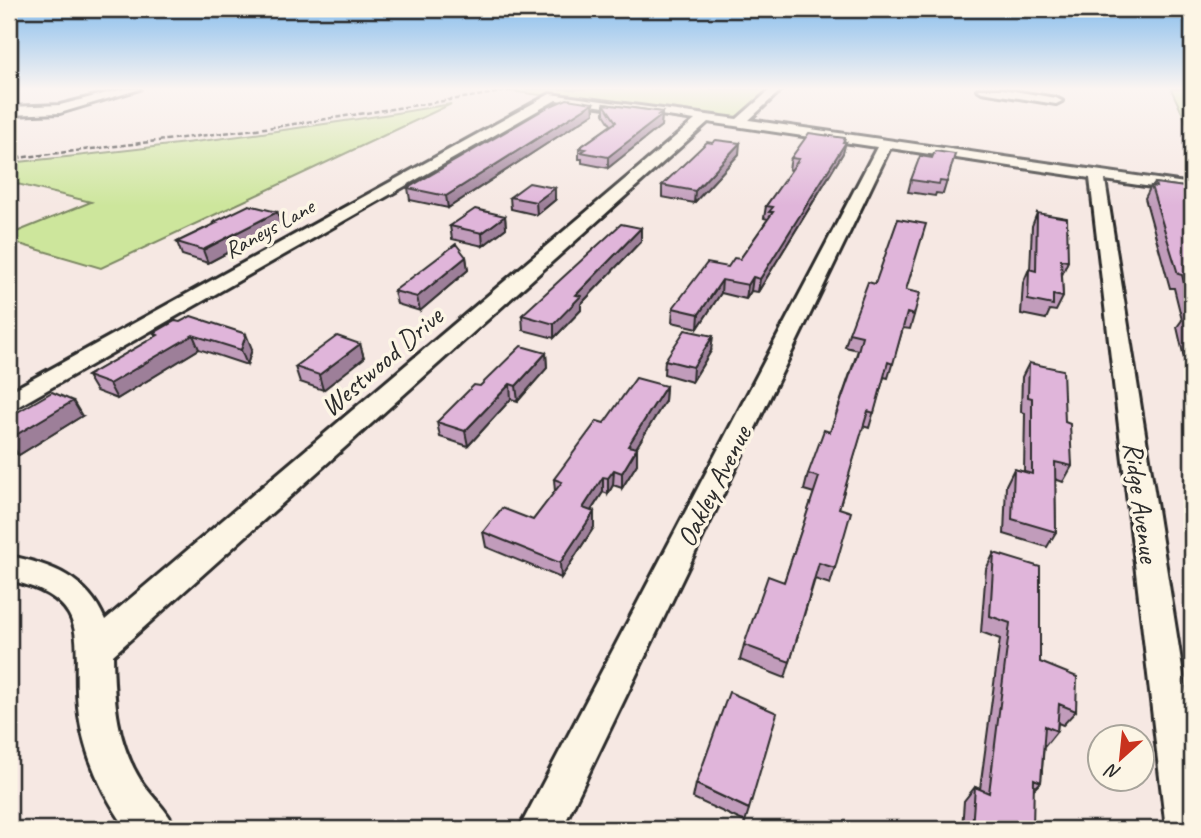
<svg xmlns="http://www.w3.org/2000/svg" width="1201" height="838" font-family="Caveat,sans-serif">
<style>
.green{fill:#cde69c;stroke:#7c8864;stroke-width:2}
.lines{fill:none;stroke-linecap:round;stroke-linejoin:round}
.minor-casing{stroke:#2b2b2b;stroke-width:6}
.minor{fill:#fcf5e5;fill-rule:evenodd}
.rail{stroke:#2b2b2b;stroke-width:2.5;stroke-dasharray:5 2.5;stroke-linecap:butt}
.wall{fill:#c19cbb;stroke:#2b2b2b;stroke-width:2}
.shaded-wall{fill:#9d7f99;stroke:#2b2b2b;stroke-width:2}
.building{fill:#e0b5da;stroke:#2b2b2b;stroke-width:2}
.labels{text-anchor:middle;stroke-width:7;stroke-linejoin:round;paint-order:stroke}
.far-street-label{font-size:23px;fill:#2b2b2b;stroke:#fcf5e5}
.street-label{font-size:28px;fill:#2b2b2b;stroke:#fcf5e5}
</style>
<rect width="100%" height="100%" fill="#f6e8e3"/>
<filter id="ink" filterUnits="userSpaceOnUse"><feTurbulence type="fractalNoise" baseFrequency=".0143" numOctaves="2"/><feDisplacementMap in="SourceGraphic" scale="14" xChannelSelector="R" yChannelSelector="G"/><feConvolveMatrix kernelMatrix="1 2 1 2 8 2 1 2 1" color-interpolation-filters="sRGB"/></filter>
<g filter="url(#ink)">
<path class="green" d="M495 89H769L734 120Z
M1171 89H1192V134Z
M451 104 101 268 9 241V235L91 202 9 182V163C157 148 304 129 451 104Z"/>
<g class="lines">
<g class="minor-casing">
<path id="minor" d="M123 89H140L60 113 9 115V107L60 105Z
M771 89H782L749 120 1192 184V193L1105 180 1192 731V829H1166L1090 178 890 148 562 829H519L877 147 708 122 113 655C114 701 116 741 141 781 152 798 168 810 176 829H127C103 796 85 757 79 715 69 646 101 602 9 580V556C51 564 88 578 105 620L695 120 556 100 17 407 9 409V392L550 94 737 119Z
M977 89H1002L1056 98 1062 101 1056 104 982 92Z"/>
</g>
<use href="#minor" class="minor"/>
<path class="rail" d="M9 159 281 126 521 89"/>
</g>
<path class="wall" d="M593 103 594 113 448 208 410 200 408 188Z
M604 104 662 112 661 126 608 168 582 163V159H579V148L611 125 604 114Z
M844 142 843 153 758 292 751 291 746 299 721 293 698 328 672 322 673 308 740 259 768 219 764 218 766 206 792 170 789 169 791 158Z
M739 154 694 203 662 197V185Z
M955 154 943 194 936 193 935 196 908 192 911 180 932 158Z
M1155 183 1192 188V393L1177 327 1182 320 1174 288H1170L1145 198 1151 186H1153Z
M510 197 555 200 537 215 511 209Z
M277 212 281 224 208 263 182 255 177 242 214 224V222Z
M1037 213 1068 261 1062 275 1063 297 1056 311 1050 310 1046 319 1021 314 1023 283 1029 269 1030 270 1032 226Z
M505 216 506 228 483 246 452 239 450 226Z
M641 228V241L581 304V310L554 338 523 330 522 315Z
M466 257 468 270 420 311 397 304 394 291Z
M906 290 914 315 910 329 903 328 888 378 884 377 869 428 863 426 839 508 835 568 830 584 815 579 785 678 740 660 744 645 784 582 814 493 804 490 808 474 830 432 858 350 845 347 849 333Z
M175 321 252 349 247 365 199 349 117 399 96 391 87 376 156 336 154 333Z
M360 344 364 358 323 390 300 382 295 367Z
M711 351 692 382 664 374 665 360Z
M546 353 547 368 518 401 511 399 468 446 440 437 437 422 480 386Z
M1029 363 1065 422 1072 466 1063 482 1055 479 1056 532 1047 547 1004 534 1006 485 1014 469 1024 472 1025 413 1021 412 1022 377Z
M666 386 665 401 636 448H637V464L622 488 613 485 608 494 603 492 591 511 594 512V527L561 578 486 547 483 532 533 520 555 492 554 479 604 423Z
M82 416 19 455 9 451V417Z
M994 553 1040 662 1076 711 1063 725 1058 723 1057 731 1045 746 1044 745 1041 782 1033 790V829H962L964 801 975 787 980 789 1000 639 981 632 986 569Z
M696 784 749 809 745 822 693 798Z"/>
<path class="shaded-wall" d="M593 103 594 113 448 208 446 196Z
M662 112 661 126 608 168V157Z
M845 138 843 146 846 142 843 153 758 292 760 279Z
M740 143 739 154 694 203 695 191Z
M555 188V200L537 215 536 202Z
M277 212 281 224 208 263 203 250Z
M505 216 506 228 483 246 482 233Z
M641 228V241L581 304V310L554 338V324L576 295Z
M466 257 468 270 420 311 417 297Z
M753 277 751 291 746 299 748 285Z
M722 280 721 293 698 328 699 314Z
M246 334 252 349 247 365 241 350Z
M193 335 199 349 117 399 109 384Z
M713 336 711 351 692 382 693 367Z
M360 344 364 358 323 390 319 375Z
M546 353 547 368 518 401 516 386Z
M510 384 511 399 468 446 465 431Z
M666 386 665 401 628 461V446Z
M73 401 82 416 19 455 9 442V439Z
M637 448V464L622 488V473Z
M614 470 613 485 608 494V478Z
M603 477V492L583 523V508Z
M594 512V527L561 578 560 563Z"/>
<path class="building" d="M567 99 593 103 446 196 408 188 548 107Z
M604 104 662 112 658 115 661 116 608 157 581 152 586 149 579 148 616 122Z
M809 133 845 138 843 142H846L760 279 753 277 748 285 722 280 699 314 673 308 707 263 728 267 734 258 740 259 773 212H769L773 207 766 206 799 159 791 158Z
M716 140 740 143 695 191 662 185 707 142 712 143Z
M935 151 955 154 947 182 940 181 939 184 911 180 920 156 932 158Z
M529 183 555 188 536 202 510 197Z
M1155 183 1192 188V313L1182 275 1178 274 1151 186 1156 187Z
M249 205 277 212 203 250 177 242 217 223 214 222Z
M475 209 505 216 482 233 450 226Z
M1037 213 1067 218 1068 261 1061 260 1063 297 1053 295V305L1028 300 1029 269 1036 271Z
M898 219 926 224 906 290 920 293 914 315 907 313 893 364 888 362 874 413 868 411 839 508 851 512 835 568 819 563 790 662 744 645 768 576 784 582 819 477 808 474 824 430 830 432 857 355 862 336 849 333 868 282 875 284Z
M621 224 641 228 576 295 581 296 554 324 522 315Z
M456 244 466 257 417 297 394 291Z
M1186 313 1192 314V337Z
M191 316 246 334 241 350 193 335 109 384 87 376 158 335 154 333 175 321 180 322Z
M685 330 713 336 693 367 665 360Z
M337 336 360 344 319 375 295 367Z
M521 346 546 353 516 386 510 384 465 431 437 422 474 385 480 386Z
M1029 363 1063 370 1065 422 1070 424 1072 466 1055 462 1056 532 1012 519 1014 469 1032 474V398L1028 397Z
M636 378 666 386 628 446 637 448 622 473 614 470 608 478 603 477 583 508 594 512 560 563 483 532 502 508 533 520 562 482 554 479 597 421 604 423Z
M52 392 73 401 9 439V417Z
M994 553 1040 567V662L1077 677 1076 711 1059 704 1057 731 1045 726 1041 782 1034 779 1033 829H972L975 787 989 793 1010 623 990 616Z
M729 692 777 713 749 809 696 784Z"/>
</g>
<linearGradient id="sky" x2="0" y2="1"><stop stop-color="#87bded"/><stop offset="0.43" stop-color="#fbf5f2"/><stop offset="1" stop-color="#fbf5f2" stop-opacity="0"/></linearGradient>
<rect width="1201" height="206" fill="url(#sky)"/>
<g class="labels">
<g class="far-street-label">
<text transform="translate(269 228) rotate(-29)" y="8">Raneys Lane</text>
</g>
<g class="street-label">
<text transform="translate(381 361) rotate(-41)" y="10">Westwood Drive</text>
<text transform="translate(713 486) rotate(-63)" y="10">Oakley Avenue</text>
<text transform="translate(1142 502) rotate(82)" y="10">Ridge Avenue</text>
</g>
</g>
<rect width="1201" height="838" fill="none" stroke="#fcf5e5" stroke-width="35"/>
<rect x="18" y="18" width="1166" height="803" fill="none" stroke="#2b2b2b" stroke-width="2.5" filter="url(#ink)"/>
<g transform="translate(1121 758) rotate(207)"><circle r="33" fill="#fcf5e5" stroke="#a8a49b" stroke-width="2"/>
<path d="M0-5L12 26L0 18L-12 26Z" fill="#c8321e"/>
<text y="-10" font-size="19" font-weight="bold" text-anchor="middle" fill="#2b2b2b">N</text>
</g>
</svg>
